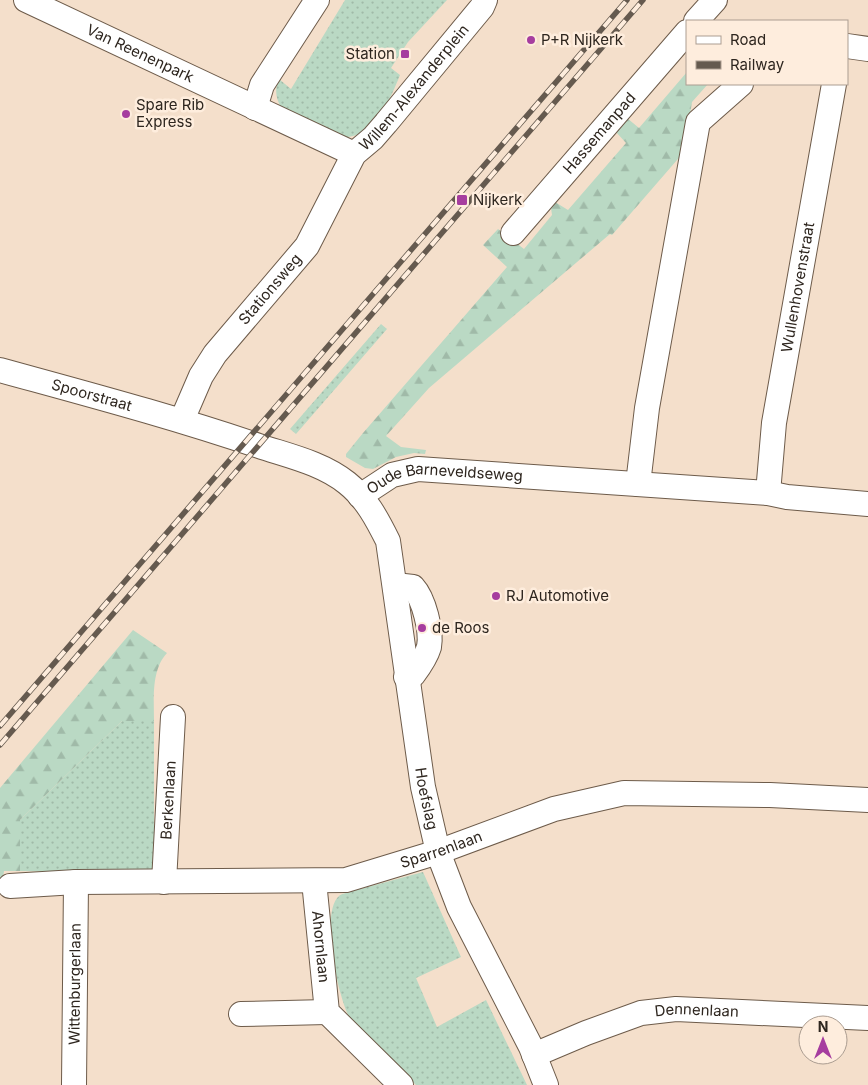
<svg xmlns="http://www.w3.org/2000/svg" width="868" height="1085" font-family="Inter,sans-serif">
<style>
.grass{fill:url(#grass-dots)}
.forest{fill:url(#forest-firs)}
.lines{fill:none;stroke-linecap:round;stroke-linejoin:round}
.minor-casing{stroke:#6d5b4a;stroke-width:26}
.minor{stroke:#fff;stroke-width:24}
.rail-casing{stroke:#655a4f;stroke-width:5.5}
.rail{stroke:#feeddd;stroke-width:4;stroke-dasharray:11;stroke-linecap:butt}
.poi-dot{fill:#a63d9f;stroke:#feeddd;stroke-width:2}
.labels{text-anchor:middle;stroke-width:5;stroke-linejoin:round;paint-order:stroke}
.poi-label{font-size:15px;fill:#2e261f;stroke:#feeddd;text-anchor:start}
.street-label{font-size:15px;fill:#2e261f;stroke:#feeddd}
</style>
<defs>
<pattern id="grass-dots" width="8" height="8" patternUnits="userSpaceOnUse" patternTransform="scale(1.25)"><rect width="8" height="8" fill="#bad9c4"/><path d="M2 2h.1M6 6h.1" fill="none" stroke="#a0baa8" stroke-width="1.8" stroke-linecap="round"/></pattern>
<pattern id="forest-firs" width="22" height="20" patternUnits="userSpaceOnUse" patternTransform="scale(1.25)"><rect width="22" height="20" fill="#bad9c4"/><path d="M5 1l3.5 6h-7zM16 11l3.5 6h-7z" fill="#a0baa8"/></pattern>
</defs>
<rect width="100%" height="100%" fill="#f4dfcb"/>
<path class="grass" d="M345 0H447L408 42 391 68 400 75C390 100 373 140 341 137L282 109C276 99 274 90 279 79L291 89Z
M381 324 387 329 296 434 290 429Z
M122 721H154V874L20 871V820Z
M423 872 461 957 416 978 437 1027 486 1000 527 1085H416C395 1066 370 1047 353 1024 339 1005 319 913 339 896 341 894 346 893 349 892Z"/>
<path class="forest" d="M687 72V84H708L692 102 684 152 612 235 610 234 429 388 386 436 401 447 426 450 425 454 414 453 396 457 373 469 365 468 346 457V454L363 433 507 267 483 245 498 229 524 249 552 215 551 208 555 202 568 210 626 143 616 132 627 118 639 128Z
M133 630 167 653C151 670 154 699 154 721H122L20 820V871H4L0 895V788Z"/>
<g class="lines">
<g class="minor-casing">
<g id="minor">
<path id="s1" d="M26 0 354 154"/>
<path d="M696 21 715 0"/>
<path d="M847 46 868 49"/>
<path d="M255 108 262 85 317 0"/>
<path id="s2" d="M513 233 687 32"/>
<path id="s3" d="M0 370C87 394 174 417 259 446 289 456 322 463 347 483 366 498 377 519 388 541L423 787 438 852 459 907 531 1047 546 1085"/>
<path id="s4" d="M182 420 201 376 215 354 307 246 354 154 373 138 386 123 482 7 485 0"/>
<path d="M638 484 647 408 698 122 741 84"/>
<path id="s5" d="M768 493 774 423 834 84"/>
<path id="s6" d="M360 496 392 475 418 469 768 493 787 497 868 504"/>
<path d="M395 585 413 587C424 599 432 631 429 647 426 657 419 667 413 675L406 677"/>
<path id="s7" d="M314 881 327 1012 401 1085"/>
<path id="s8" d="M164 882 173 717"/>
<path id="s9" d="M10 886 76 882 346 880 438 852 554 809 624 793 770 795 868 800"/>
<path d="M241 1014 327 1012"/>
<path id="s10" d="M534 1055 586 1033 641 1013 676 1009 868 1018"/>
<path id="s11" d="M74 1085 76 882"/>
</g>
</g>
<use href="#minor" class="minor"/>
<g class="rail-casing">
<path id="rail" d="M0 726 627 0
M0 745 643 0"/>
</g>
<use href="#rail" class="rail"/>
</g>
<g class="poi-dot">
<circle cx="531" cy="40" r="5"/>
<rect x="400" y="49" width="10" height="10" rx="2.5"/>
<circle cx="126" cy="114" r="5"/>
<rect x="456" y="194" width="12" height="12" rx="2.5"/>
<circle cx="496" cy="596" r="5"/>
<circle cx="422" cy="628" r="5"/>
</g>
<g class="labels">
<g class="poi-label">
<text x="541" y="45">P+R Nijkerk</text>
<text x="395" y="59" text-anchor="end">Station</text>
<text x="136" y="110">Spare Rib<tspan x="136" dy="17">Express</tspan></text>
<text x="473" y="205">Nijkerk</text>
<text x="506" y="601">RJ Automotive</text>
<text x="432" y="633">de Roos</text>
</g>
<g class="street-label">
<text dy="5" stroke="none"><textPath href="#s1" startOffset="126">Van Reenenpark</textPath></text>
<text dy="5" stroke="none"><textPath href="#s4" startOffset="409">Willem-Alexanderplein</textPath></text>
<text dy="5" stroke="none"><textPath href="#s2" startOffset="132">Hassemanpad</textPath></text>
<text dy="5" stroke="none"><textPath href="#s5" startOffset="208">Wullenhovenstraat</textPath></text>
<text dy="5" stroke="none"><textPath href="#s4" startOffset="159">Stationsweg</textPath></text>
<text dy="5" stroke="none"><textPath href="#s3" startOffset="95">Spoorstraat</textPath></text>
<text dy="5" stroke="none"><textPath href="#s6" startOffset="90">Oude Barneveldseweg</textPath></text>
<text dy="5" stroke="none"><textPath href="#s3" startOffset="698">Hoefslag</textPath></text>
<text dy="5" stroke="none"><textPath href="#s8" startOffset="82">Berkenlaan</textPath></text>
<text dy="5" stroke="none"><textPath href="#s9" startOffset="436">Sparrenlaan</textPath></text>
<text dy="5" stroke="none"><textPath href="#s7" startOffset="66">Ahornlaan</textPath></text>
<text dy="5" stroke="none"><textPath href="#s11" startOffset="101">Wittenburgerlaan</textPath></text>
<text dy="5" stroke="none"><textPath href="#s10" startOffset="171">Dennenlaan</textPath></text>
</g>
</g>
<rect x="686" y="20" width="162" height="65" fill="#feeddd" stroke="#ab9d91"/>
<rect x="696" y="36" width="25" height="8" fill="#ffffff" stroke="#ab9d91"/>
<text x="730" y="45" font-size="15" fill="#2e261f">Road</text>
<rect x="696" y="61" width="25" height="8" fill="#655a4f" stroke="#ab9d91"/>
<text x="730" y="70" font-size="15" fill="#2e261f">Railway</text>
<g transform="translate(823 1040)"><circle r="24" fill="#feeddd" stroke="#ab9d91"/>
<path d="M0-4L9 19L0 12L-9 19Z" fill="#a63d9f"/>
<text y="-8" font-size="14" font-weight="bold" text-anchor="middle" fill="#2e261f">N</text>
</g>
</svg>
